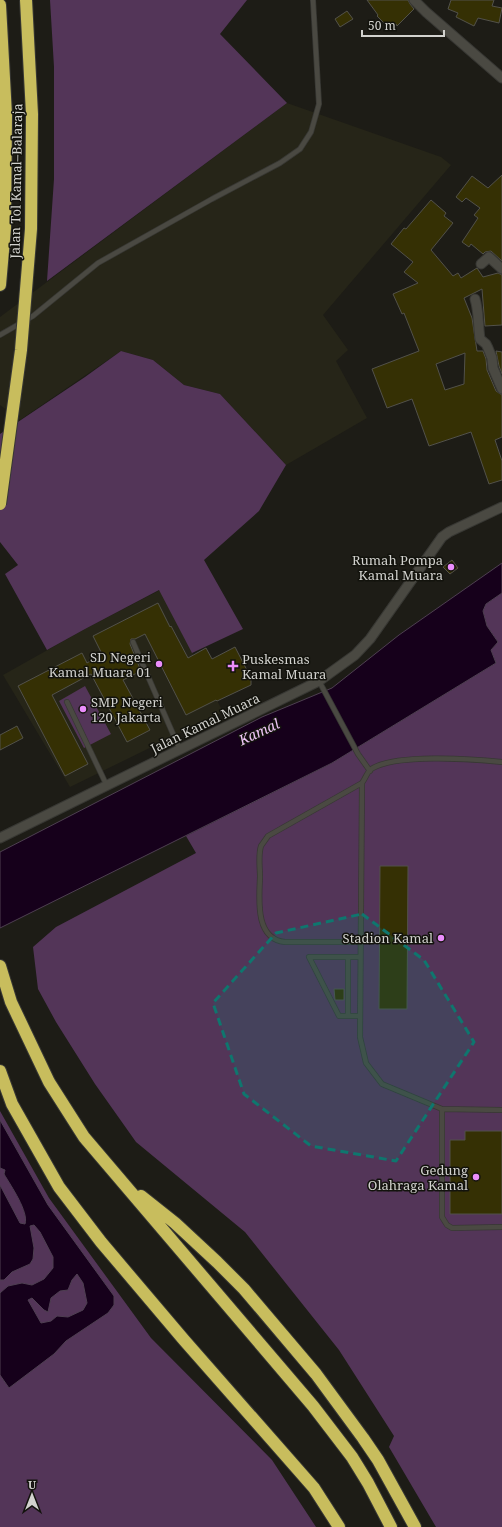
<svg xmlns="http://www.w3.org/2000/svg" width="502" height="1527" font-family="'Noto Serif',serif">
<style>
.built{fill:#262518}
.green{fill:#533558}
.water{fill:#16001b;stroke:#4e3f51;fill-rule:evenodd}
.building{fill:#353004;stroke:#52514a;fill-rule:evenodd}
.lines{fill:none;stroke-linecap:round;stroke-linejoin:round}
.lane-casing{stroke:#383834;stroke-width:6}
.street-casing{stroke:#383834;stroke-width:11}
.highway-casing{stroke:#383834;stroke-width:14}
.lane{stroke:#4a4942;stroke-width:4.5}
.street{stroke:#4a4942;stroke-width:9}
.highway{stroke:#c8bd5d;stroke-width:12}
.highway-bridge-casing{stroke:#383834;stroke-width:14;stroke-linecap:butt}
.highway-bridge{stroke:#c8bd5d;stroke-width:12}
.marked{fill:#0f766e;fill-opacity:0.2;stroke:#0f766e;stroke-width:3;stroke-dasharray:8 5;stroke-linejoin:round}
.poi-dot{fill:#eb8dfc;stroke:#13130d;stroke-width:1.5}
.labels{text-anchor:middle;stroke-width:3;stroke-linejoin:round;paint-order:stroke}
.street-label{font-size:13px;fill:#d2d2ce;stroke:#13130d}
.poi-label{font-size:13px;fill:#d2d2ce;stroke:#13130d;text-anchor:end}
.water-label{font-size:14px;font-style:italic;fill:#efc6f7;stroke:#13130d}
</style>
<rect width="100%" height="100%" fill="#1d1c16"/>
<path class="built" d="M287 103 441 157 451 165 323 315 348 350 336 361 367 418 286 465 220 394 184 385 153 360 121 351 20 420 0 405V317Z
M160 590 223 712 70 787 3 675 85 629Z"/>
<path class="green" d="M50 0H247L220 34 287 103 47 281 54 179V67Z
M121 351 153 360 184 385 220 394 286 465 259 511 204 560 243 629 192 653 159 590 85 629 47 650 5 574 18 565 0 542V434L85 377Z
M502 593V1527H436L389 1447 394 1436 339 1350 245 1232 136 1142 95 1084 56 1022 38 989 33 947 56 927 196 853 186 836 332 763 496 663 491 650 498 642 487 626 483 611 486 604Z
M85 686 111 734 84 748 59 701Z
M0 1111 49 1198 151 1338 272 1460 316 1527H0Z"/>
<path class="water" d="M502 563V593L486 604 483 611 487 626 498 642 491 650 496 663 332 763 0 928V852L262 717 332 688 399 635Z
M0 1120 48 1205 114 1296V1305L108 1313 66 1341 54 1354 9 1388 0 1375V1293L8 1286 22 1283 32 1285 44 1279 53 1268V1257L40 1232 34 1225 30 1226 34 1248 33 1259 30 1264 12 1272 4 1280H0V1185L20 1223 25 1224C29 1212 11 1186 4 1174L5 1170 0 1168ZM77 1274 83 1283 87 1303 83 1310 68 1317 57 1316 51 1321 41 1323 28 1300 32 1298 44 1310 48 1312 51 1298 60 1291 68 1290 72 1280Z"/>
<path class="building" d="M367 0H408L410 4 414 9 397 26 396 24 390 29 377 16 378 15Z
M451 0H494L492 6 502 8 499 23 478 18 474 26 456 17 458 13 448 9Z
M347 11 353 19 340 27 335 19Z
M502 175V261L491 251 485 252 483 254 471 244 469 247 462 242 478 218 474 215 480 208 466 198 462 202 456 197 472 176 488 188Z
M431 200 446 213 444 216 453 223 431 250 453 276 458 273 461 278 477 268 483 277 498 273 502 275V325L485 326 482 289 464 298 472 318 477 351H483L486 359 487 370 496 391 502 395V437L495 440 502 461V480L489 484 471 432 429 446 412 399 387 408 372 369 419 351 404 313 402 314 393 294 418 283 404 272 413 262 391 244 404 228 406 229ZM465 353 464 384 445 390 436 364Z
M496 351 502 352V374L499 366Z
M452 560 458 568 450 574 443 567Z
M158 603 170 627 171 626 188 658 206 648 212 659 235 647 251 678V685L217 701 216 700 186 715 145 634 135 639H131L130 644 141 671 123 680 150 730 127 742 91 674 52 695 88 764 65 776 18 686 82 653 87 663 102 654 93 636Z
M17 726 23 738 0 750V735Z
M380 866H408L407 1009H379Z
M334 989H344V1000H335Z
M465 1131H502V1214H450V1140H465Z"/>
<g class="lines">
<g class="lane-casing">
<path id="lane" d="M0 335 33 316 98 263 212 199 280 163 300 149 311 132 319 104 313 0
M133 642 180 750
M319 681 358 754 370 771
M67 702 107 786
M502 762C474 759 392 753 370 770 367 773 365 779 362 783L360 1037 366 1063 382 1084 442 1109 502 1110
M360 942H285C255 939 259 900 260 877 260 868 258 855 261 846 263 843 266 839 268 836L362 783
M348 957V1016
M360 1016H339L309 957H360
M442 1109V1217L447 1225 452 1228 502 1227"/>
</g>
<g class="street-casing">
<path id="street" d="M414 0 426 12 502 78
M481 264 489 257 502 269
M475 299C479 312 478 325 480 339L486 344 488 348 492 358 493 368 502 389
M0 838 319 681 355 655 370 639 442 537 449 532 502 507"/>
</g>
<g class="highway-casing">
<path id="highway" d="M0 5 6 115 5 228 0 285
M0 966 11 1002 49 1082 84 1137 313 1406 352 1457 368 1483 391 1527
M0 1071 12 1104 59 1187 101 1242 184 1340 314 1488 339 1527
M141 1196 175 1223 217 1262 244 1289 316 1374 363 1438 378 1460 415 1527"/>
</g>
<use href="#lane" class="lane"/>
<use href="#street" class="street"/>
<use href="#highway" class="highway"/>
<g class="highway-bridge-casing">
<path id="highway-bridge" d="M0 504 21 350 31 229 32 114 26 0"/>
</g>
<use href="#highway-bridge" class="highway-bridge"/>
</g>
<path class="marked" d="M362 914 424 960 474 1042 396 1161 311 1146 244 1094 213 1003 276 933Z"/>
<g class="poi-dot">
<circle cx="451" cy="567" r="4"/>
<circle cx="159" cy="664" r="4"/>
<path d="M231 660h4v4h4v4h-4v4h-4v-4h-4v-4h4z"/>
<circle cx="83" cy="709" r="4"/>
<circle cx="441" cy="938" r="4"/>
<circle cx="476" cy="1177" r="4"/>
</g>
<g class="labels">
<g class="street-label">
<text transform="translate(16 181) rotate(-89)" y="5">Jalan Tol Kamal–Balaraja</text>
<text transform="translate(205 723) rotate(-26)" y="5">Jalan Kamal Muara</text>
</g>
<g class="poi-label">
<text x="443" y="565">Rumah Pompa<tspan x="443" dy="15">Kamal Muara</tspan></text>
<text x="151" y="662">SD Negeri<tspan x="151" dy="15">Kamal Muara 01</tspan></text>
<text x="242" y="664" text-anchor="start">Puskesmas<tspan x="242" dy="15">Kamal Muara</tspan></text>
<text x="91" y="707" text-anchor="start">SMP Negeri<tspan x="91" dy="15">120 Jakarta</tspan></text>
<text x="433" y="943">Stadion Kamal</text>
<text x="468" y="1175">Gedung<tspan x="468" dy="15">Olahraga Kamal</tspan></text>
</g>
<g class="water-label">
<text transform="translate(259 732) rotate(-25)" y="5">Kamal</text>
</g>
</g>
<g transform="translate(32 1495)" stroke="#13130d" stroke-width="3" paint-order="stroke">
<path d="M0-3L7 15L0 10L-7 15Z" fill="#d2d2ce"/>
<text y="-6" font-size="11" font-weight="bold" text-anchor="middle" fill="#d2d2ce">U</text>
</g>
<path d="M362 30v6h82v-6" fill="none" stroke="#d2d2ce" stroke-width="2"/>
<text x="368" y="30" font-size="12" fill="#d2d2ce" stroke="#13130d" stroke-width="3" paint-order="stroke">50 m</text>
</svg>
